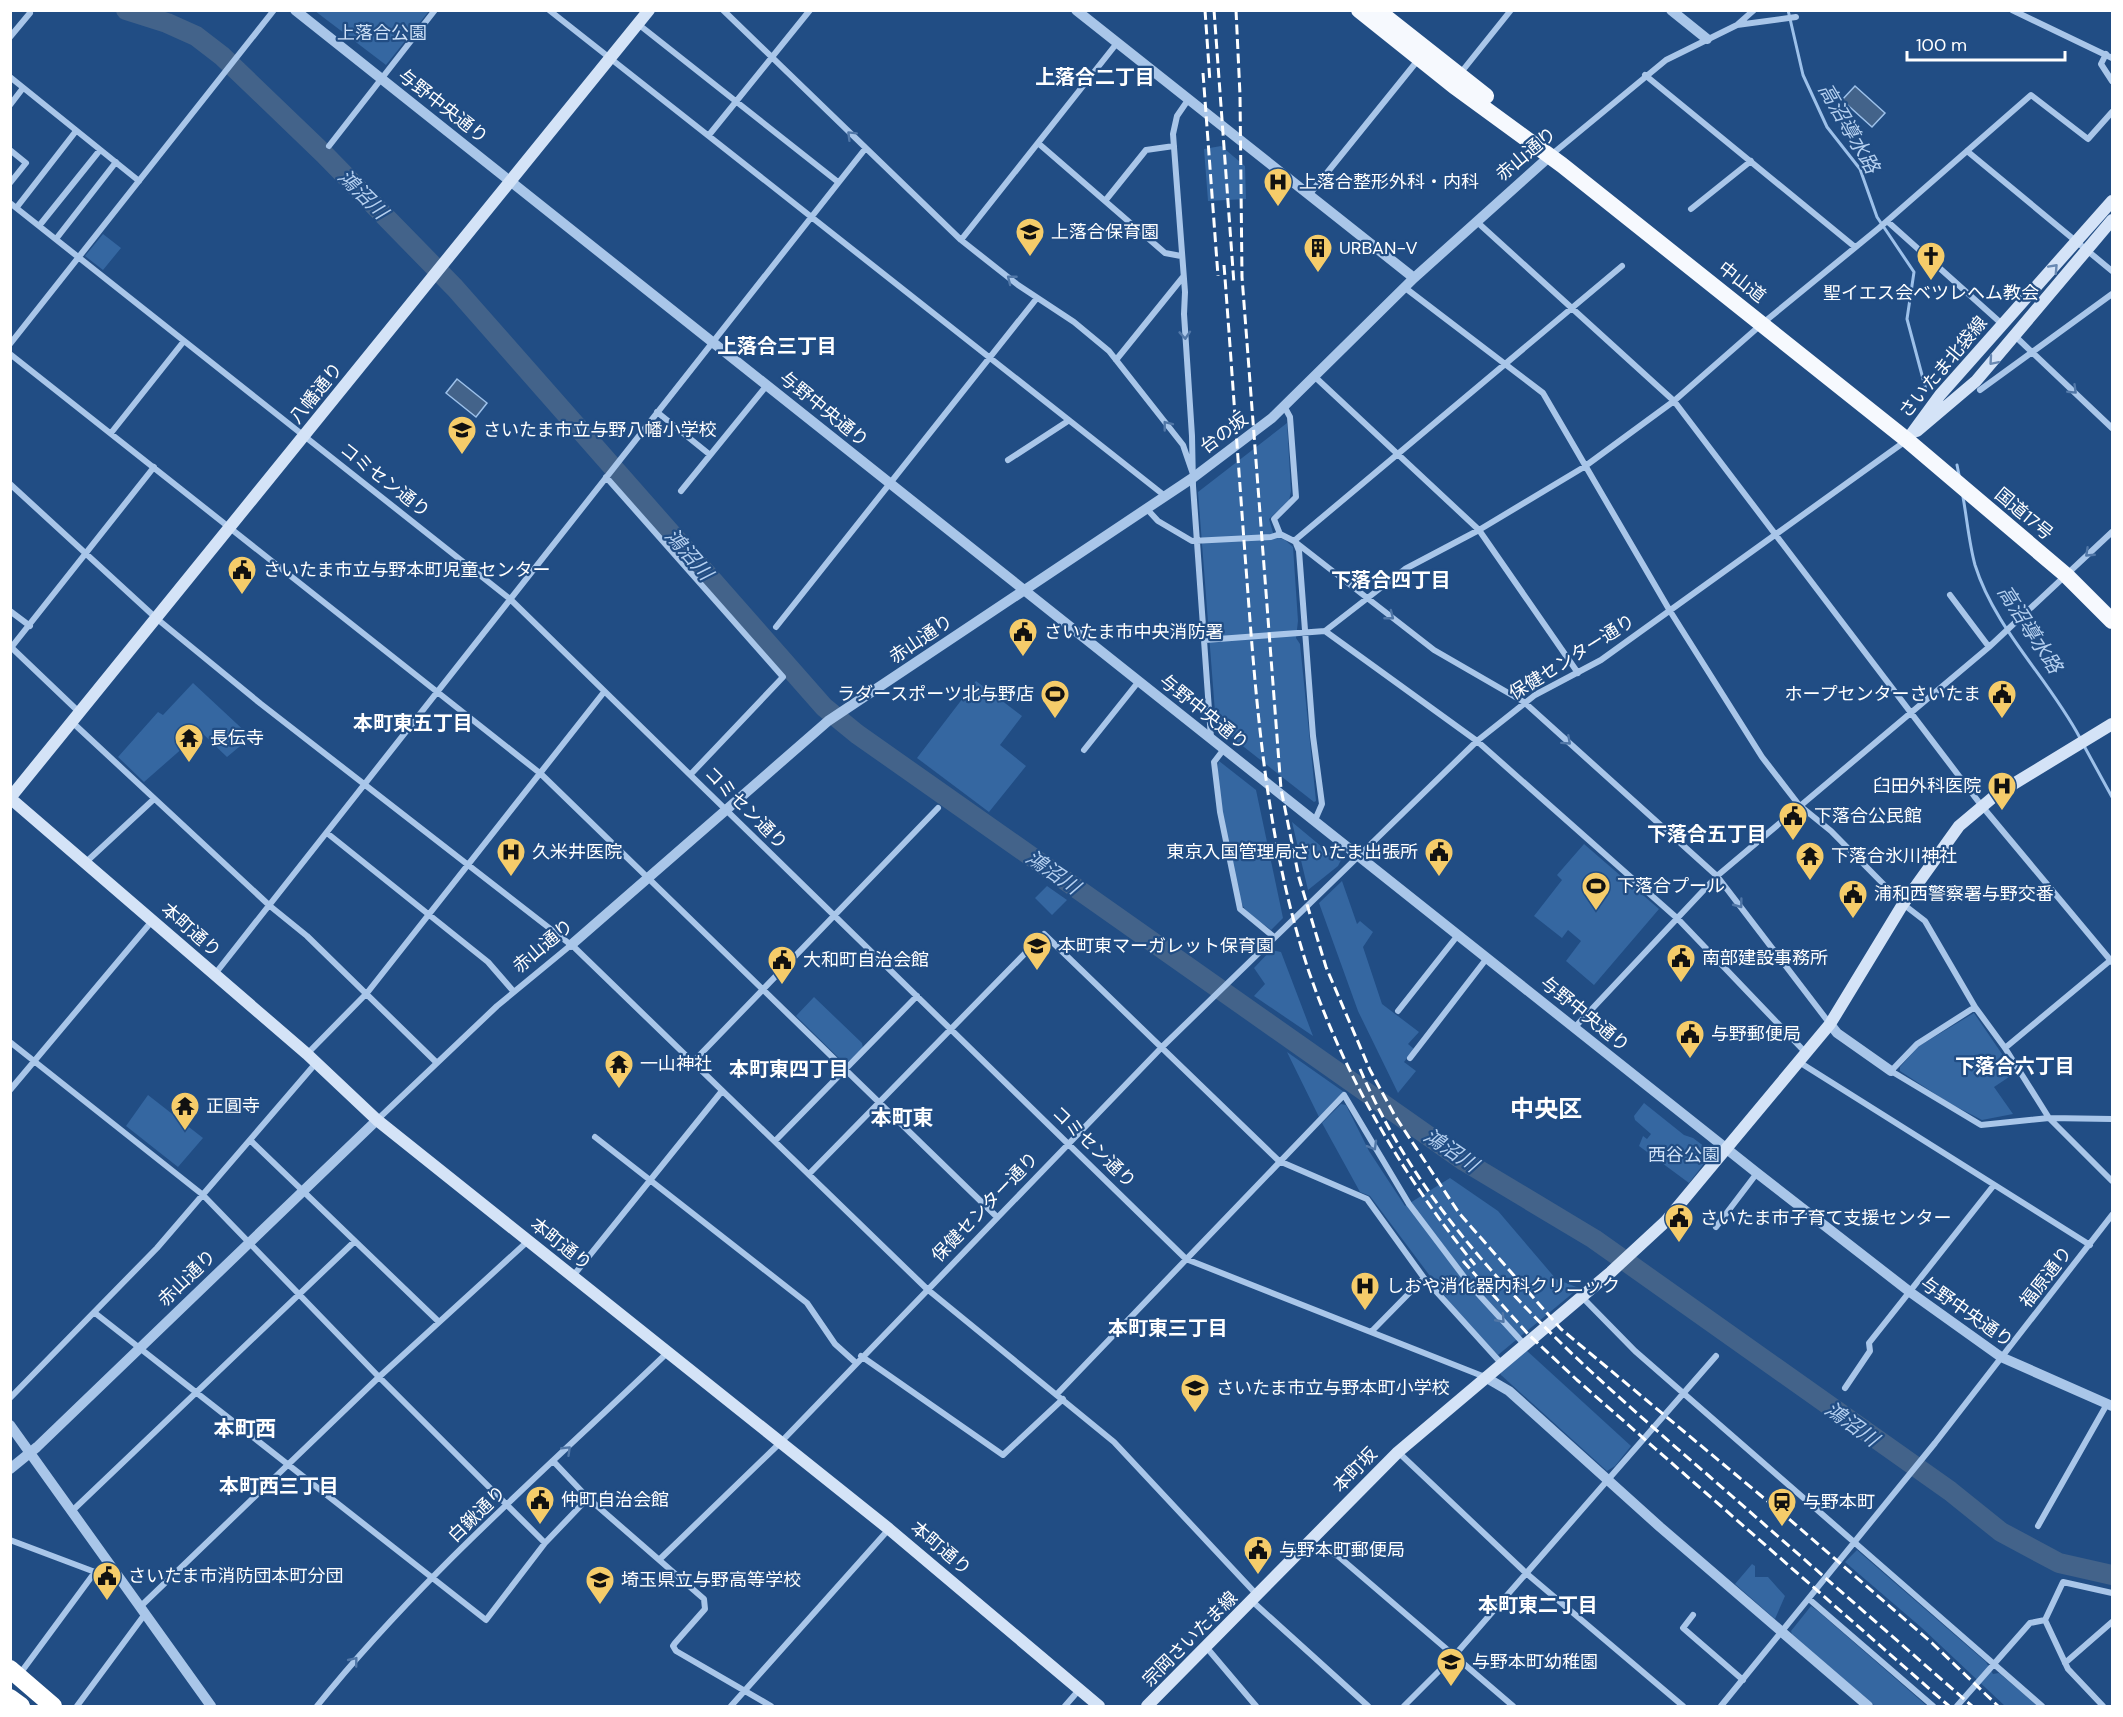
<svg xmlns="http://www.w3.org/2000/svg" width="2123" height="1717" font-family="'DM Sans','Noto Sans JP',sans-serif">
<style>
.green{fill:#3567a1}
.water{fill:#43638a;stroke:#9dc1ea;stroke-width:1.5}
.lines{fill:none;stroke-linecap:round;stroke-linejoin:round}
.stream{stroke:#9dc1ea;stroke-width:3}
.river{stroke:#43638a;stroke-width:20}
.minor{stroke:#a9c6e9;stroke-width:6}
.tertiary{stroke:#a9c6e9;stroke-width:10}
.secondary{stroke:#d4e3f7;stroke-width:12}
.trunk{stroke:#f6f9fe;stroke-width:16}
.motorway{stroke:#fff;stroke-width:18}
.rail{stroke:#fff;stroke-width:3;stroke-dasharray:10 4.5;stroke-linecap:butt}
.oneway{stroke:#5177a7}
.oneway2{stroke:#6989b2}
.labels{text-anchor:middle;stroke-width:4.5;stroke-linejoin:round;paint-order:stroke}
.park-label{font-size:18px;fill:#cde0f7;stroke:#214d84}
.street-label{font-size:18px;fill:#fff;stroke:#214d84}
.poi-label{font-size:18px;fill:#fff;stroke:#214d84;text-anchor:start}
.neighbourhood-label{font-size:20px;font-weight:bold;fill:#fff;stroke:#214d84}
.water-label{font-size:20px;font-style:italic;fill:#b5d0f0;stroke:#214d84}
.quarter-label{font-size:21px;font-weight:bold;fill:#fff;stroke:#214d84}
.district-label{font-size:24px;font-weight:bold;fill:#fff;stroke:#214d84}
</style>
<rect width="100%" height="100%" fill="#214d84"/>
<path class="green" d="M315 11H429L386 65Z
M1221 146 1245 166 1246 199 1208 201 1204 149Z
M103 234 121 248 103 270 85 256Z
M1287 423 1291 491 1289 501 1269 519 1274 536 1285 540 1293 547 1298 621 1296 638 1300 644 1316 801 1314 802 1216 725 1198 492Z
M976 681 1022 716 1000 745 1026 766 989 812 917 758Z
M193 683 251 737 227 757 201 732 144 782 118 757 158 712 163 715Z
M1219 761 1256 790 1283 918 1271 930C1263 923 1247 915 1243 906 1236 890 1213 773 1219 761Z
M1292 822 1328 852 1342 858 1338 866 1308 890Z
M1584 844 1659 909 1594 985 1566 961 1581 941 1568 930 1562 938 1534 916 1562 880 1557 875Z
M1342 881 1357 924 1360 921 1373 932 1363 947 1382 1004 1419 1032 1408 1044 1414 1049 1404 1062 1416 1071 1398 1093 1358 1011 1319 903Z
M1047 886 1067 900 1052 915 1035 898Z
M1271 950 1281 952 1313 1036 1254 996 1265 984 1254 968Z
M814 997 862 1043 863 1048 847 1063H844L796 1016Z
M1974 1013 2015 1073 1994 1087 2013 1114 1982 1120 1949 1103 1900 1071V1067L1919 1046Z
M1287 1052 1344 1092 1319 1117Z
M148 1095 203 1138 178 1167 126 1126Z
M1644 1103 1684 1135 1693 1138 1709 1150V1157L1689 1183 1639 1146 1643 1136 1647 1139 1651 1134 1635 1120 1634 1116Z
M1341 1104 1346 1105 1369 1151 1405 1206 1450 1178 1498 1211 1556 1279 1579 1288 1498 1355 1457 1312 1370 1196 1360 1192 1322 1123Z
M1526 1350 1631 1446 1615 1466 1607 1471 1501 1375 1500 1372Z
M1857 1550 1986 1662 1993 1674 1999 1673 2038 1706H2005L1922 1628 1845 1562Z
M1752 1564 1755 1566V1577H1768L1785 1596 1775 1619 1735 1584Z
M1811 1606 1819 1612 1927 1706H1875L1792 1634 1791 1631Z"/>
<path class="water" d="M1855 86 1885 113 1872 127 1842 100Z
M457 379 487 403 476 417 446 393Z"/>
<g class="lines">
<path class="stream" d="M1788 10 1803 75 1827 127 1860 169 1877 217 1914 272 1907 319 1926 390
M1957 465 1959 475
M1963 497C1967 519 1969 543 1975 565 1995 629 2049 679 2080 738
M2083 744 2112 797"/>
<path class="river" d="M126 10 167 23 196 36 222 56 324 154 455 288 824 707 857 734 1464 1161 1594 1239 1950 1491 2001 1532 2059 1563 2112 1575"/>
<path class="minor" d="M549 10 1165 496
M723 10 961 240 1018 285 1074 322 1109 351 1183 445 1194 477
M2012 10 2112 58
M638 24 838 182
M1737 25 1796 17
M10 37 30 13
M2106 54 2101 64 2112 81
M1459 75 1511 10
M1645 75 1855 247
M10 77 139 181
M1188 100 1177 116 1173 134 1185 292 1184 314 1192 436 1193 486 1211 738
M10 105 23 88
M709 135 810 10
M1038 143 1165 253 1181 256
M329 146 435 10
M10 150 26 163 10 183
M1967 151 2112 271
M1551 155 1666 60 1737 25 1754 10
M1309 195 1418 60
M1105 201 1146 150 1174 146
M10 203 510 599 1186 1259 1485 1377
M17 207 76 131
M1691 209 1751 161
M1476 221 1674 401 1981 805 2112 962
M1887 221 2002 324
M39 226 100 150
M56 239 116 162
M961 240 1117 43
M1404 287 1543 393 1670 611 1762 757 1799 805 1831 831 1903 904 1925 921 1975 1007 2005 1048 2049 1118 2112 1181
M2015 336 2112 428
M10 344 274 10
M10 354 541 774 996 1216
M1116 360 1183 277
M1314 376 1479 530 1578 673
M1980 390 2112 294
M1284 406 1290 417 1296 497 1274 519 1280 534 1294 541 1434 650 1524 702 1717 876 1830 1024
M657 412 709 454
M111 433 184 341
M1008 460 1068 421
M606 477 783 677 691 774
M10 484 156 618 261 704 575 948 927 1289 1114 1442 1258 1596
M681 491 767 385
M1146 508 1158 521 1192 541 1271 537 1280 534
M1294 541 1622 266
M1295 541 1299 551 1313 736 1322 804 1315 820
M1950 595 1989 647
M10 611 30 626
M776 627 1037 298
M1325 631 1477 741 1678 919 1806 1053
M1205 640 1325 631 1405 569 1479 530 1584 467 1674 401 1763 323 1879 228 2031 95 2088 139 2112 112
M12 648 79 712
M10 649 154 467
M72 722 270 906 307 936 436 1062
M1224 749 1214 762 1220 812 1240 909 1274 937
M1084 750 1139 681
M327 833 488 962 514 992
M85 863 154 799
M215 974 865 149
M1975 1007 1917 1044 1891 1071 1981 1125 2049 1118 2112 1119
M1398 1011 1458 935
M1575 1027 1717 876 1989 647 2112 532
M10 1042 203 1195 379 1377 545 1543
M2005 1048 2112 959
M307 1054 367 993 604 692
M1410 1058 1487 958
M1799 1062 2090 1245
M692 1063 938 808
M10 1090 152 921
M377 1120 497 1006 571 945
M595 1137 807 1303 835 1344 855 1362
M250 1140 439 1322
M775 1141 917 996
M809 1174 1044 934 1279 1161 1367 1199 1424 1278 1501 1363
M1716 1227 1757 1173
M573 1276 722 1091
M1581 1296 1635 1351 2042 1706
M95 1313 486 1620 545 1543 588 1498
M1372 1331 1424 1278
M861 1356 1003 1455 1063 1399
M1845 1388 1870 1351 1869 1343 1994 1185
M1057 1394 1344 1095 1409 1204 1471 1286 1524 1344
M10 1398 157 1248 316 1063
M1398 1452 1526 1573 1683 1706
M554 1462 588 1498 704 1599 705 1609 675 1643 673 1646 676 1651 771 1706
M72 1511 355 1241
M2038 1526 2107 1404
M10 1540 95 1572
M1310 1543 1338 1556 1513 1706
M660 1559 781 1442 1162 1047 1477 741 1535 695 1601 660 1907 440
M1809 1599 1933 1706
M1253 1602 1368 1706
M140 1607 379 1377 528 1241
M1693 1615 1683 1628 1743 1680
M1207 1648 1256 1706
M2065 1663 2112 1622
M22 1671 95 1572 109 1563
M77 1706 145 1614
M317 1706C421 1576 549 1467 668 1352
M731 1706 889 1529
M1065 1706 1079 1690
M1404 1706 1454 1656 1716 1356
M1721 1706 1935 1443 2112 1215
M1957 1706 2030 1623 2045 1620
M2103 1706 2068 1669 2045 1620 2063 1582 2112 1593"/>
<path class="tertiary" d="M295 10 1757 1173 1910 1292 2001 1357 2112 1406
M1076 10 1414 278
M1671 10 1707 39
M571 945 828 721 1194 477 1272 418 1414 278 1550 156
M1830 1024 1837 1033 1891 1071
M1485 1377 1509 1391 1660 1527 1868 1706
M10 1425 211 1706
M10 1469 37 1447 377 1120"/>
<path class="secondary" d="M1917 431 1976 381 2112 220
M1907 440 1940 395 2112 201
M10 798 307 1054 377 1120 889 1529 1099 1706
M10 798 649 10
M1147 1706 1398 1452 1611 1272 1665 1222 1830 1024 1903 904 1959 826 1997 794 2112 724"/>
<path class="trunk" d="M1359 10 1454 86 1562 165 1907 440 2066 575 2112 621
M1377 10 1486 96"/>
<path class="motorway" d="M10 1669 53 1706
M10 1698 21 1706"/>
<path class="rail" d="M1205 10 1210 82
M1214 10 1234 284
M1236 10 1240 95 1242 277 1281 789 1299 878 1326 967 1370 1070 1395 1116 1459 1213 1561 1329 1789 1519 1932 1643 1998 1706
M1203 73 1218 276
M1224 265C1232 370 1239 476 1247 581 1257 714 1267 845 1309 972 1346 1079 1404 1178 1475 1265
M1360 1069C1432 1238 1574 1359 1709 1476 1797 1553 1885 1630 1972 1706
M1463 1261 1528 1334 1577 1380 1949 1706"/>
</g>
<defs><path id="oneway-chevron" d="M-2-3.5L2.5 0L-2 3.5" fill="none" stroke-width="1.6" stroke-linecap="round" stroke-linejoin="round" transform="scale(1.5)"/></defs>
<g class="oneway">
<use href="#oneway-chevron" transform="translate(851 135) rotate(-135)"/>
<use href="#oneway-chevron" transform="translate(1011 279) rotate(-142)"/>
<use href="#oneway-chevron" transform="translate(1185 335) rotate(86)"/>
<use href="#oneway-chevron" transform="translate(2073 390) rotate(44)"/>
<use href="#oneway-chevron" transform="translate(1167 425) rotate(-128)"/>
<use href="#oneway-chevron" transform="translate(2089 553) rotate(137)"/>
<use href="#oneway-chevron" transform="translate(1390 616) rotate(38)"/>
<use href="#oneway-chevron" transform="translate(1567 741) rotate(42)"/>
<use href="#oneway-chevron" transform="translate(1739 904) rotate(53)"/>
<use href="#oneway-chevron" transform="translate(1373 1146) rotate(60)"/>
<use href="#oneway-chevron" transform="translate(1501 1319) rotate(48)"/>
<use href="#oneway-chevron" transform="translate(567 1450) rotate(-44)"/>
<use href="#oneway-chevron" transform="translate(354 1661) rotate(-51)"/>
</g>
<g class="oneway2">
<use href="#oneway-chevron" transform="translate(2054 268) rotate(-47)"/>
<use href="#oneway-chevron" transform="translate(1993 361) rotate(131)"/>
</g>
<defs>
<g id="hospital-pin" transform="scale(1.5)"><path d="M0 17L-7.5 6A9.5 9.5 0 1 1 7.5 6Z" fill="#f5cc6a" stroke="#214d84"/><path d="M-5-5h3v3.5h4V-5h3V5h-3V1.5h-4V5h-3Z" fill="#111"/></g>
<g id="school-pin" transform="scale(1.5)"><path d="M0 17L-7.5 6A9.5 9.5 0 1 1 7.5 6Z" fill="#f5cc6a" stroke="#214d84"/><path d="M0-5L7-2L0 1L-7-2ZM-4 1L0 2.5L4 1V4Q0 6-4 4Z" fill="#111"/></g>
<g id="building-pin" transform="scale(1.5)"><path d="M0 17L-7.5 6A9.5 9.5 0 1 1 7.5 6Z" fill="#f5cc6a" stroke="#214d84"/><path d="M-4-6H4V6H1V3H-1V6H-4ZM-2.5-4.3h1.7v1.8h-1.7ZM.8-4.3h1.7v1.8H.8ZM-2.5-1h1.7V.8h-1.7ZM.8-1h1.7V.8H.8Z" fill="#111"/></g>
<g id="church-pin" transform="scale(1.5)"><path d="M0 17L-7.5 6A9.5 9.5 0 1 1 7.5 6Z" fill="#f5cc6a" stroke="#214d84"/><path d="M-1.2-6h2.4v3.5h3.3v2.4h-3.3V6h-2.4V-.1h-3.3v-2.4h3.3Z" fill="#111"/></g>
<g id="civic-pin" transform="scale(1.5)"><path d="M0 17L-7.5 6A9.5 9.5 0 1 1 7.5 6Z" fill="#f5cc6a" stroke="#214d84"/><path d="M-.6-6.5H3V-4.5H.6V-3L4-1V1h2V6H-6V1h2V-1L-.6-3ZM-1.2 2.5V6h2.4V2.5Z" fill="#111"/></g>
<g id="stadium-pin" transform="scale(1.5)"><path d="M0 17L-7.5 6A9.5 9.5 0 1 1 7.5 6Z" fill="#f5cc6a" stroke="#214d84"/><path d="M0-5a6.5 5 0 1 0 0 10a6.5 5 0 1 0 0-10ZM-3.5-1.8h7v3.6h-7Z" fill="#111"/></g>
<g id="temple-pin" transform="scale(1.5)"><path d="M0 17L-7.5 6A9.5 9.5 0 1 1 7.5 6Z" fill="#f5cc6a" stroke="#214d84"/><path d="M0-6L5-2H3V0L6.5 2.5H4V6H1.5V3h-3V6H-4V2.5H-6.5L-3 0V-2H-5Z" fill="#111"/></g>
<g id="station-pin" transform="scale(1.5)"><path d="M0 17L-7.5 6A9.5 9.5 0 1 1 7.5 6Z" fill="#f5cc6a" stroke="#214d84"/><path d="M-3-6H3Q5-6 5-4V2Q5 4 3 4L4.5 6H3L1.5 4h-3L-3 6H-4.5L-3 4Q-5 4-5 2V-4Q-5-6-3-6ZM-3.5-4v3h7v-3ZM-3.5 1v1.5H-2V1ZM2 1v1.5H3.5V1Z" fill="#111"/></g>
</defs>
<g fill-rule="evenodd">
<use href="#hospital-pin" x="1278" y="182"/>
<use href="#school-pin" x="1030" y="232"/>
<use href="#building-pin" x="1318" y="248"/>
<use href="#church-pin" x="1931" y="256"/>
<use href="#school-pin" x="462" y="430"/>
<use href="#civic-pin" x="242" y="570"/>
<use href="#civic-pin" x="1023" y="632"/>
<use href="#stadium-pin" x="1055" y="694"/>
<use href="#civic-pin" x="2002" y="694"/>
<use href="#temple-pin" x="189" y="738"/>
<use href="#hospital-pin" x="2002" y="786"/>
<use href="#civic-pin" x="1793" y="816"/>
<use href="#hospital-pin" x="511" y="852"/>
<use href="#civic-pin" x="1439" y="852"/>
<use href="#temple-pin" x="1810" y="856"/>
<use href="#stadium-pin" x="1596" y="886"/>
<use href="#civic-pin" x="1853" y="894"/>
<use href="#school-pin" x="1037" y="946"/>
<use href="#civic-pin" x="1681" y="958"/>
<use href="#civic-pin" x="782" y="960"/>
<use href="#civic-pin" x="1690" y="1034"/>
<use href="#temple-pin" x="619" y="1064"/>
<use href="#temple-pin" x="185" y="1106"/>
<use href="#civic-pin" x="1679" y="1218"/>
<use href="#hospital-pin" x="1365" y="1286"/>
<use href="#school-pin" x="1195" y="1388"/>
<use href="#civic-pin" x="540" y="1500"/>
<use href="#station-pin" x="1782" y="1502"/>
<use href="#civic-pin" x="1258" y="1550"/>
<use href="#civic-pin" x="107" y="1576"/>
<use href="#school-pin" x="600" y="1580"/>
<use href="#school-pin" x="1451" y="1662"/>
</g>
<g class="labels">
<g class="park-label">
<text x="382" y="39">上落合公園</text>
<text x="1684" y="1161">西谷公園</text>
</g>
<g class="street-label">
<text transform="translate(443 106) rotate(38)" y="6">与野中央通り</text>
<text transform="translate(1526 154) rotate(-40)" y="6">赤山通り</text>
<text transform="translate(1742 282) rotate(38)" y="6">中山道</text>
<text transform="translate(1943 367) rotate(-50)" y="6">さいたま北袋線</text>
<text transform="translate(316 393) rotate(-51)" y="6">八幡通り</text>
<text transform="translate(824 409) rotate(39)" y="6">与野中央通り</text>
<text transform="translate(1224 433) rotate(-37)" y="6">台の坂</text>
<text transform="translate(385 480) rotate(38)" y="6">コミセン通り</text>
<text transform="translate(2024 514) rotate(40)" y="6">国道17号</text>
<text transform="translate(921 639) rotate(-34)" y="6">赤山通り</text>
<text transform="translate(1572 657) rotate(-32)" y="6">保健センター通り</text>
<text transform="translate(1204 712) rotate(39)" y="6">与野中央通り</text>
<text transform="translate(746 808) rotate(45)" y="6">コミセン通り</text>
<text transform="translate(191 930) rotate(41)" y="6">本町通り</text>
<text transform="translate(543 946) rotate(-40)" y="6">赤山通り</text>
<text transform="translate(1585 1014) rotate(39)" y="6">与野中央通り</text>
<text transform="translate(1094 1147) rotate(44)" y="6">コミセン通り</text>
<text transform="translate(985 1207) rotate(-46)" y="6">保健センター通り</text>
<text transform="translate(561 1244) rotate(38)" y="6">本町通り</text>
<text transform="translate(2046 1277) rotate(-52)" y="6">福原通り</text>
<text transform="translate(187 1278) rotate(-44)" y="6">赤山通り</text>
<text transform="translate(1967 1312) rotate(35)" y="6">与野中央通り</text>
<text transform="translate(1355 1470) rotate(-46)" y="6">本町坂</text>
<text transform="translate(477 1514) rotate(-44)" y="6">白鍬通り</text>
<text transform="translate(941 1548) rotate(40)" y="6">本町通り</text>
<text transform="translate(1190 1639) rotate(-45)" y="6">宗岡さいたま線</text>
</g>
<g class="poi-label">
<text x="1299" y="188">上落合整形外科・内科</text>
<text x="1051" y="238">上落合保育園</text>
<text x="1339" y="254">URBAN-V</text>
<text x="1931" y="299" text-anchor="middle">聖イエス会ベツレヘム教会</text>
<text x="483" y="436">さいたま市立与野八幡小学校</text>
<text x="263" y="576">さいたま市立与野本町児童センター</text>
<text x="1044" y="638">さいたま市中央消防署</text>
<text x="1034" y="700" text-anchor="end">ラダースポーツ北与野店</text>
<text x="1981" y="700" text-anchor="end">ホープセンターさいたま</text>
<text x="210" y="744">長伝寺</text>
<text x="1981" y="792" text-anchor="end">臼田外科医院</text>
<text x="1814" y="822">下落合公民館</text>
<text x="532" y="858">久米井医院</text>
<text x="1418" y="858" text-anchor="end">東京入国管理局さいたま出張所</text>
<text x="1831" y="862">下落合氷川神社</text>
<text x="1617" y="892">下落合プール</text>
<text x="1874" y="900">浦和西警察署与野交番</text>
<text x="1058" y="952">本町東マーガレット保育園</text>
<text x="1702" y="964">南部建設事務所</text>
<text x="803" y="966">大和町自治会館</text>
<text x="1711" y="1040">与野郵便局</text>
<text x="640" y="1070">一山神社</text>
<text x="206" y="1112">正圓寺</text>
<text x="1700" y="1224">さいたま市子育て支援センター</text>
<text x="1386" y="1292">しおや消化器内科クリニック</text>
<text x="1216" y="1394">さいたま市立与野本町小学校</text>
<text x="561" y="1506">仲町自治会館</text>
<text x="1803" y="1508">与野本町</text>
<text x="1279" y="1556">与野本町郵便局</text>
<text x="128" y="1582">さいたま市消防団本町分団</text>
<text x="621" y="1586">埼玉県立与野高等学校</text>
<text x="1472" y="1668">与野本町幼稚園</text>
</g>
<g class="neighbourhood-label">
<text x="1095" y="84">上落合二丁目</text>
<text x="777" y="353">上落合三丁目</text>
<text x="1391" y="587">下落合四丁目</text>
<text x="413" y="730">本町東五丁目</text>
<text x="1707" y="841">下落合五丁目</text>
<text x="2015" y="1073">下落合六丁目</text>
<text x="789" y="1076">本町東四丁目</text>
<text x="1168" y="1335">本町東三丁目</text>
<text x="279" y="1493">本町西三丁目</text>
<text x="1538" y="1612">本町東二丁目</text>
</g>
<g class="water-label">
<text transform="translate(1849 128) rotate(60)" y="7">高沼導水路</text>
<text transform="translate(363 194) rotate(45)" y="7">鴻沼川</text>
<text transform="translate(689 554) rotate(49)" y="7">鴻沼川</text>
<text transform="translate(2030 629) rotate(57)" y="7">高沼導水路</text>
<text transform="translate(1053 872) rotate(35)" y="7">鴻沼川</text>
<text transform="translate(1451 1150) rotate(34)" y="7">鴻沼川</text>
<text transform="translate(1852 1424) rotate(36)" y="7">鴻沼川</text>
</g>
<g class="quarter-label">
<text x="902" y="1125">本町東</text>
<text x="245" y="1436">本町西</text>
</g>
<g class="district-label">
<text x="1546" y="1117">中央区</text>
</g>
</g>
<rect width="2123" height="1717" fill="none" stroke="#ffffff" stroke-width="24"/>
<path d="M1907 51v9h158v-9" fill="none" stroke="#ffffff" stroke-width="3"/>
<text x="1916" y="51" font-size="18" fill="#ffffff" stroke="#214d84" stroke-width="4.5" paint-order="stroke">100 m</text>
</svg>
